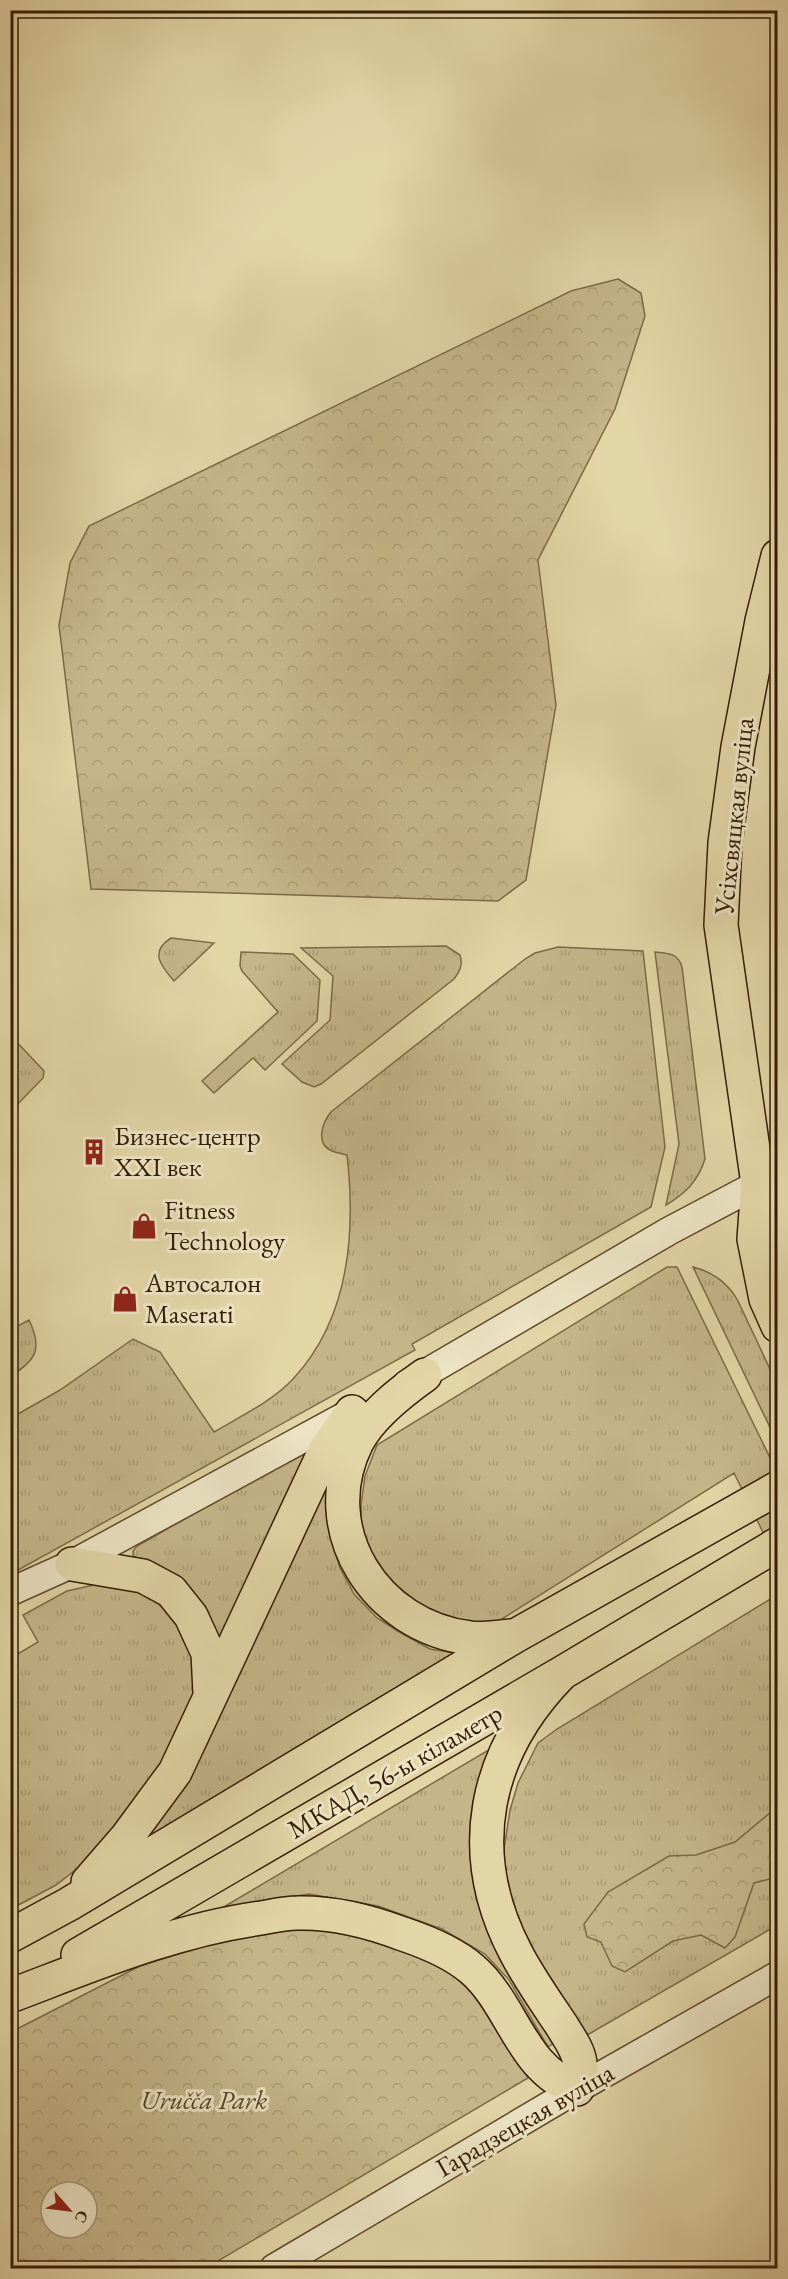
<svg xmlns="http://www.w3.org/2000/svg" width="788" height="2279" font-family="'EB Garamond',serif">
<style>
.grass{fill:url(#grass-tufts);stroke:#7d6a47;stroke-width:1.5}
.forest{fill:url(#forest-crowns);stroke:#7d6a47;stroke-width:1.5;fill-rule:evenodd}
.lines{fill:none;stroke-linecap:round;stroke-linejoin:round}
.minor-casing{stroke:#604b2c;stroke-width:30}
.major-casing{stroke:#351d04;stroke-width:36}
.highway-casing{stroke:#351d04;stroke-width:36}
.minor{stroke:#ece4c5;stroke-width:27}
.major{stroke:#e2d5a6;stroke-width:33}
.highway{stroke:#e2d5a6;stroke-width:33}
.labels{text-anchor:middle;stroke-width:6;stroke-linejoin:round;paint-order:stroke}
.street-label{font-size:27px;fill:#351d04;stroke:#ece4c5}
.poi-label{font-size:27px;fill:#351d04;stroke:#ece4c5;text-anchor:start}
.park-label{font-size:27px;font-style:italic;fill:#594326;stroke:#ece4c5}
</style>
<defs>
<pattern id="grass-tufts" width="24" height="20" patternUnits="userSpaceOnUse" patternTransform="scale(1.5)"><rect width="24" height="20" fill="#c5b68a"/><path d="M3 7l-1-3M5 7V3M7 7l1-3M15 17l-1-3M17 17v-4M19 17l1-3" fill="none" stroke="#aa9c75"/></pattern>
<pattern id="forest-crowns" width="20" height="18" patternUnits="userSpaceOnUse" patternTransform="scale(1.5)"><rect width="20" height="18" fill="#c5b68a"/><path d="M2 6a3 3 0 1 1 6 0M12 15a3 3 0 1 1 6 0" fill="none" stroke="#aa9c75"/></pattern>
</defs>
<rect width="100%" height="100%" fill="#e2d5a6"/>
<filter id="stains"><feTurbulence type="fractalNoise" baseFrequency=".00333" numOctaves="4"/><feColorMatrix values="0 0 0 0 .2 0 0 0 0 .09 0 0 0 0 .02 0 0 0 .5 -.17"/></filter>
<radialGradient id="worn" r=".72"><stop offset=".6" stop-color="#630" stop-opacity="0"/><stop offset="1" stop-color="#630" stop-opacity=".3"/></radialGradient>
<path class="grass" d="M171 938 214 943 174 981C161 966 149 952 171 938Z
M446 946 460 955C463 965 460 971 454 979L321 1084 314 1087 302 1082 282 1064 330 1020 333 976 301 948Z
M558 947 643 951 665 1147 651 1207 412 1344 415 1350 11 1574V1418L60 1390 133 1339 160 1352 214 1432C238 1418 274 1400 293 1379 349 1319 356 1233 347 1155 343 1154 337 1153 332 1151 315 1144 322 1123 331 1112L525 959 535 953Z
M241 952 293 954 320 980 317 1021 265 1070 253 1058 214 1093 202 1081 278 1012 242 971 240 966Z
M655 952C668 953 678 953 682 967L705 1159C698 1181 686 1193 666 1205L679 1144Z
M11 1036 44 1071 43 1078 11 1111Z
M667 1267H677L777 1472V1561L734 1473 494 1624 472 1625 419 1607 381 1575 361 1533V1505L365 1476 377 1445Z
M693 1267C713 1272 728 1283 738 1301L777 1384V1442Z
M11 1316 16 1327 29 1320C43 1349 36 1360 11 1376Z
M317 1444 222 1645 133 1555V1551L137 1546Z
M336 1469 331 1503V1539L340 1568 354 1594 377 1618 401 1633 430 1649 461 1654 137 1845 323 1489Z
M98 1584 129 1588 146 1595 170 1613 181 1627 193 1656 198 1684 175 1754 88 1860 56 1885 11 1909V1658L38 1642 23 1615 67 1591Z
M777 1595 778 1910 772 1914 774 1927 589 2034 582 2032 512 1916 503 1855 510 1810 518 1783 538 1743 557 1729Z
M497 1745C489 1779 478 1813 473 1847 464 1908 525 1992 555 2042L548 2047 509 1980 485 1954 442 1929 378 1906 309 1894 222 1908Z"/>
<path class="forest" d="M618 279 641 293 645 316 615 409 538 560 556 705 526 880 498 901 91 889 59 625 70 563 89 526 571 291Z
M777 1807V1877L754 1883 735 1937 725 1948 701 1935 673 1941 625 1972 612 1966 601 1942 587 1937 584 1924 608 1892 669 1856 696 1855 735 1842Z
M278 1929 340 1930 398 1944 447 1967 484 1997 528 2078 206 2268H11V2032L140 1966 204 1946ZM51 2192H87V2228H51Z"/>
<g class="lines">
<g class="minor-casing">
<path id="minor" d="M407 1384 669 1231 758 1184
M10 1592 72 1564 352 1412
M274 2268 577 2089 778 1975"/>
</g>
<g class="major-casing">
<path id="major" d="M778 556 762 621 738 747 725 843 721 925 758 1184 754 1239 766 1299 778 1326"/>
</g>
<g class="highway-casing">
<path id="highway" d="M425 1375C401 1392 371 1415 357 1442 313 1530 376 1627 470 1638 482 1640 498 1637 511 1636
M72 1564 143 1576 171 1591 191 1616 208 1653 210 1693
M88 1882 127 1837 175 1772 325 1451 352 1412
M10 1936 69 1904 515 1636 778 1488
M78 1955 562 1673 778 1544
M10 1996C92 1965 174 1930 261 1918 273 1916 285 1913 297 1913 334 1912 369 1921 403 1934 427 1942 452 1952 472 1969 513 2004 521 2070 577 2089 579 2080 582 2072 580 2063 578 2049 569 2038 562 2026 546 2002 529 1978 516 1953 463 1852 484 1752 562 1673"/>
</g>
<use href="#minor" class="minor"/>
<use href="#major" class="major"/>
<use href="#highway" class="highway"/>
</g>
<defs>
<g id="building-bare" transform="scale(2.07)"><path d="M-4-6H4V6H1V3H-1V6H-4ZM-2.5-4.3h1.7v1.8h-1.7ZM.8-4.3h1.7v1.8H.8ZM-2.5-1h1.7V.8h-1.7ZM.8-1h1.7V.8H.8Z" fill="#8f2418" stroke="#ece4c5" stroke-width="2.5" paint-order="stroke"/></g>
<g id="shop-bare" transform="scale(2.07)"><path d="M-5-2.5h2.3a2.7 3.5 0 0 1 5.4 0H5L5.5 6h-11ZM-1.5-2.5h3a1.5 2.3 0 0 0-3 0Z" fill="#8f2418" stroke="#ece4c5" stroke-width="2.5" paint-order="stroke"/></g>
</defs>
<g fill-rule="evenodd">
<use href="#building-bare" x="94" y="1152"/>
<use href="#shop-bare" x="144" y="1226"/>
<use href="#shop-bare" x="125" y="1299"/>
</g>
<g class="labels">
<g class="street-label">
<text transform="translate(734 816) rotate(-84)" y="9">Усіхсвяцкая вуліца</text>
<text transform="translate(395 1771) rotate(-30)" y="9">МКАД, 56-ы кіламетр</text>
<text transform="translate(525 2120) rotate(-30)" y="9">Гарадзецкая вуліца</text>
</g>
<g class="poi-label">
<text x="114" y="1145">Бизнес-центр<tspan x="114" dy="31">XXI век</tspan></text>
<text x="164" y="1219">Fitness<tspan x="164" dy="31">Technology</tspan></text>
<text x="145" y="1292">Автосалон<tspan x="145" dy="31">Maserati</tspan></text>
</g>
<g class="park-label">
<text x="204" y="2109">Uručča Park</text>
</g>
</g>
<rect width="788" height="2279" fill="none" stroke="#e2d5a6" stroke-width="36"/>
<rect x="12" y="12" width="764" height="2255" fill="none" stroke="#351d04" stroke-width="3"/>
<rect x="18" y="18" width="752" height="2243" fill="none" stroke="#351d04" stroke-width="1.5"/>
<g transform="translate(69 2210) rotate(118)"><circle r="28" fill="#ece4c5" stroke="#a39478" stroke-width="1.5"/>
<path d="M0-4.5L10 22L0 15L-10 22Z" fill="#8f2418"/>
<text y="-9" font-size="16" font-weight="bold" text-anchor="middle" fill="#351d04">С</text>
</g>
<rect width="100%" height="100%" filter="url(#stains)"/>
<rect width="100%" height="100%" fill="url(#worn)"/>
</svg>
